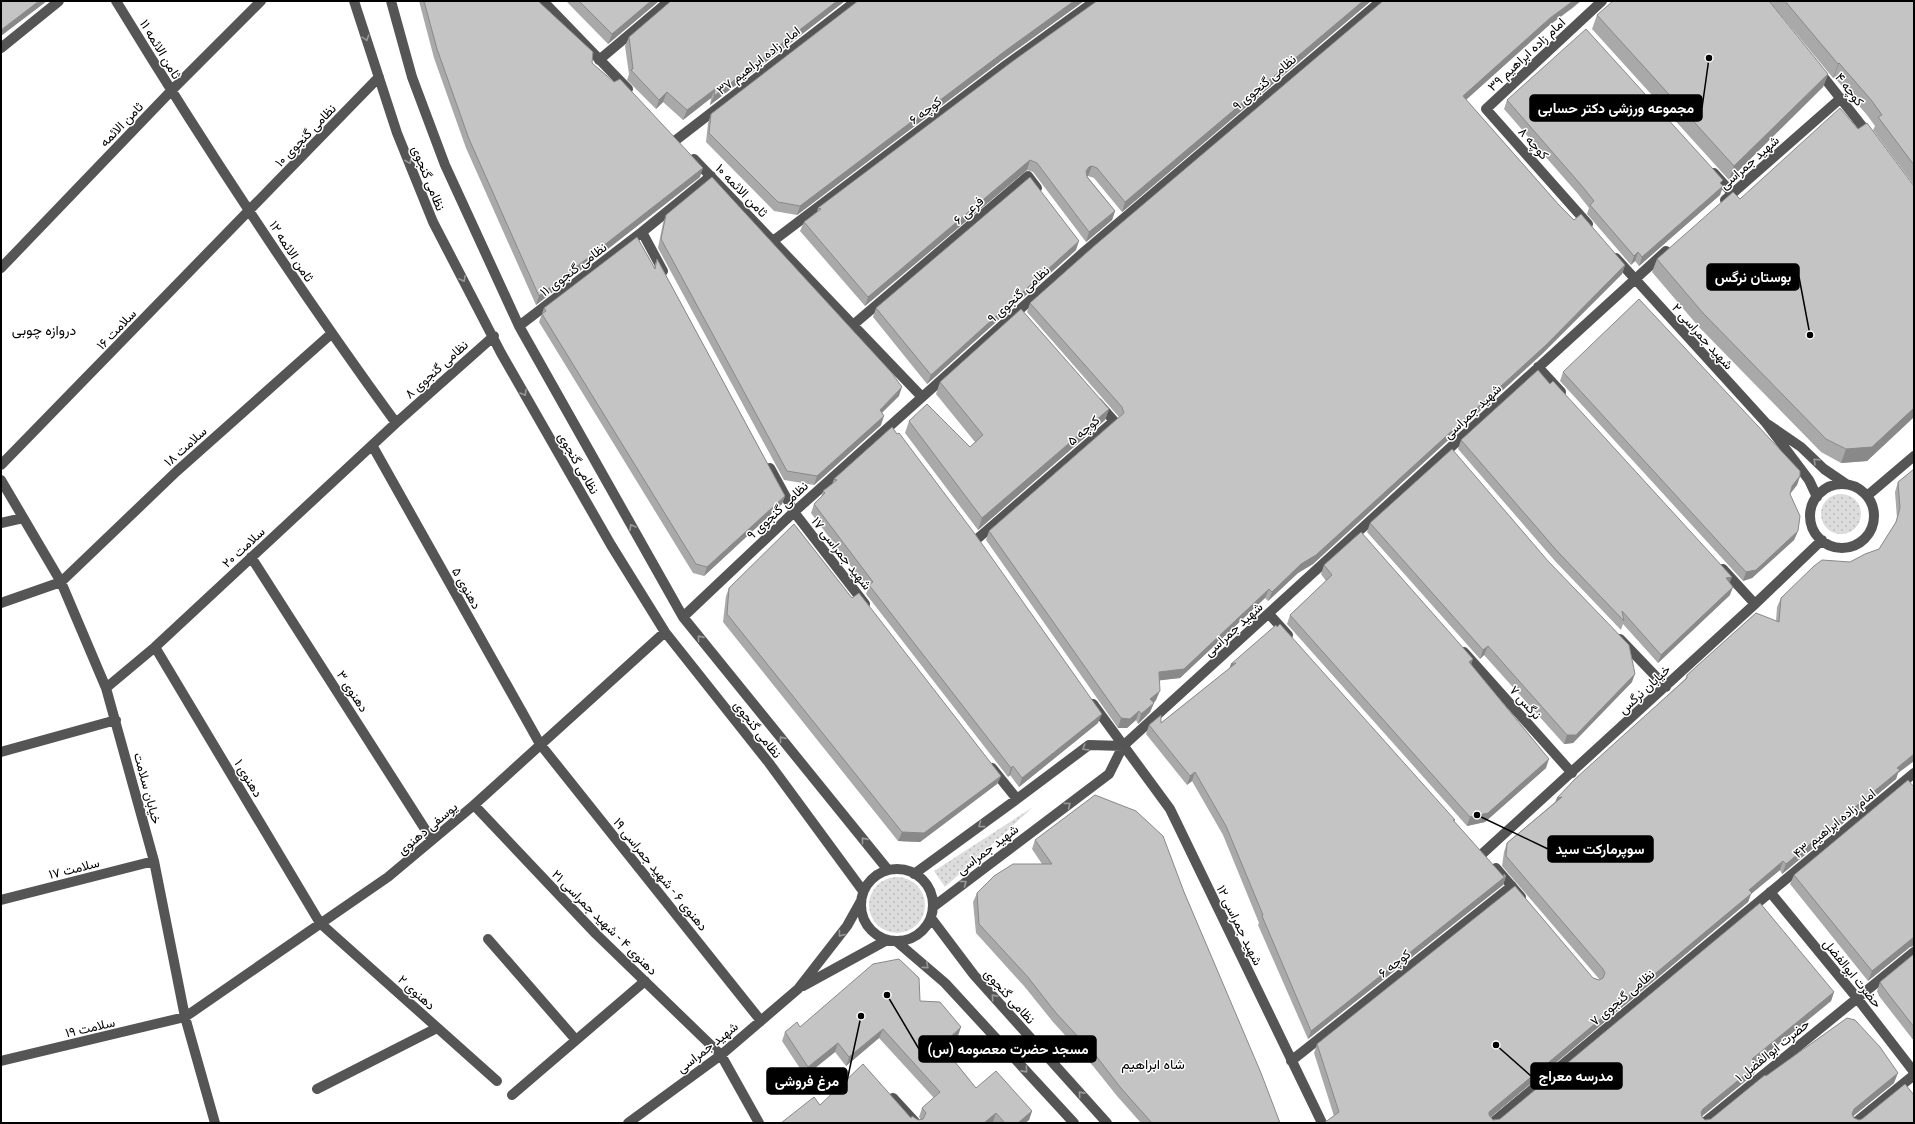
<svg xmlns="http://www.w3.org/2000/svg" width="1915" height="1124" font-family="Roboto,Vazirmatn,sans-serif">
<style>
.grass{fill:url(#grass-dots)}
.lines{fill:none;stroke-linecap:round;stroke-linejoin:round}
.minor{stroke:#555;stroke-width:10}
.wall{fill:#a9a9a9}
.shaded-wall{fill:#898989}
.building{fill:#c4c4c4;stroke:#898989}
.oneway{stroke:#999}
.labels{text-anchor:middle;stroke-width:3;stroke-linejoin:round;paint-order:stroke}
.street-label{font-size:13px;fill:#000;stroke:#fff}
.neighbourhood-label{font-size:14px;fill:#000;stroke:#fff}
.leader{fill:none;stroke:#000;stroke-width:1.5}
.callout-dot{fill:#000;stroke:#fff;stroke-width:1.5}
.callout{fill:#000;stroke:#000;stroke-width:1.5}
.callout-label{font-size:14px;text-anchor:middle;font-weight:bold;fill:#fff}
</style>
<defs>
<pattern id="grass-dots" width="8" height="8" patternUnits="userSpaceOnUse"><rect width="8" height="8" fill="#dcdcdc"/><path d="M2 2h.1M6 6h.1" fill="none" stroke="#bbb" stroke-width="1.8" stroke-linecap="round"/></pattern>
</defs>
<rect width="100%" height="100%" fill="#fff"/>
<path class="grass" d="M1821 514a20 20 0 1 1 40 0a20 20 0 1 1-40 0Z
M1033 807 945 887 934 871Z
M869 905a28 28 0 1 1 56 0a28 28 0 1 1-56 0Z"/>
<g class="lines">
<path class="minor" d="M116 1C204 145 296 286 396 423
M354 1 397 133 433 222 501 353 611 545 665 632 769 763 863 891
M391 1 412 77 445 165 519 326 683 617 888 870
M543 1 628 89
M1 48 59 1
M599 60 669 1
M1818 70 1870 136
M676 140 856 1
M694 159 922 397
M1714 173 1732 193
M1725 200 1841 98
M1588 224 1486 109 1602 1
M642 232 663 271
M773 241 1006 65 1095 1
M1616 258 1766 423
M1 268 171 91 261 1
M853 325 1028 176 1037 188
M519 326 642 232 711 176
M1538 367 1561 392
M372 445 540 744 761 1021
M1 465 379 77
M770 468 794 512 865 604
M1 480 61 582 106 688 154 861 185 1017 215 1123
M1810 516a32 32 0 1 1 64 0a32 32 0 1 1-64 0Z
M1867 496 1914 456
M1817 497 1809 480 1766 423 1801 447 1824 469 1846 484
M1 523 23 518
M977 539 1114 421 1098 403
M251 557 432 840
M1723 569 1755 604
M1 603 61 582 177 471 331 334
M1269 614 1288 635
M683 617 794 512 1085 251 1381 1
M1620 639 1666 687
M155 647 320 923 497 1081
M1464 652 1572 773
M106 688 155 647 396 423 494 336
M1093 704 1170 809 1322 1123
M1 752 116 720
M992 768 1017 799
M474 805 596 934 721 1055 759 1123
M1482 854 1755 604 1822 540
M1496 868 1521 897
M861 905a36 36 0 1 1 72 0a36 36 0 1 1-72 0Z
M914 874 1017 799 1089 745 1123 746
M1770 892 1857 998 1914 1072
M1 900 154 861
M933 907 1109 774 1123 746 1666 251
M931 918 974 975 1107 1123
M488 939 576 1040
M896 941 945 983 1074 1123
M803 986 887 940
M1 1061 185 1017 388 877 474 805 665 632
M1291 1061 1512 886
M317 1089 437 1028
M512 1095 645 981
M893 1098 916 1123
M628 1123 721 1055 798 989 847 926 861 901
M1492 1123 1914 773
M1704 1123 1914 952
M1855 1123 1914 1075"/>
</g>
<path class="wall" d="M419 1H538L592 63 700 177 536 305 466 148 434 58Z
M566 1H659L608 44Z
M845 1 710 105 711 98 683 120 663 102 656 109 627 80 629 74 625 46 629 37Z
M858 1H1084L1002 60 797 215 774 211 706 142 708 123 711 114Z
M1097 1H1371L1122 212 1094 178 1088 176H1087L1115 211 1112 220 1086 242 1033 172 1027 170 865 306 800 231 804 222 817 212 818 208Z
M1769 1H1914V185L1873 130 1875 126 1867 115 1834 77 1833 78Z
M1578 4 1547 27 1466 100 1559 205 1574 220 1625 265 1622 274 1542 354 1313 564 1298 573 1268 601 1265 598 1180 678 1159 680 1156 700 1154 703 1150 712 1138 724 1136 720 1127 728H1118L986 540 989 531 1119 417 1027 312 1030 303Z
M1597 15 1828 74 1823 87 1729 180 1592 29Z
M1507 100 1721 184 1723 186 1720 195 1639 266 1635 261 1631 265 1587 214 1589 208 1578 194 1504 109Z
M1858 129 1914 186V417L1867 461 1841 463 1821 452 1698 326 1652 272 1657 259 1740 199Z
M666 215 899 396 882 413 881 425 814 485 784 480 658 248 663 223Z
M1076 250 927 384 873 317 876 308Z
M657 259 785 496 782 504 704 576 693 573 539 322 544 308 654 267Z
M1563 372 1800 476 1797 485 1790 494 1798 531 1794 540 1752 578 1743 581 1560 381Z
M940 382 1109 409 1105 420 978 530 905 433 909 421 970 447 975 442 936 394Z
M892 427 1098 723 1019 787 1010 775 1008 777 866 594 868 589 811 513 814 504 821 497 823 491 832 484 834 479Z
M1461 440 1730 583V595L1658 663 1623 624 1621 630 1555 561 1458 449Z
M1914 469V761L1898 773 1896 779 1782 874 1780 870 1751 894 1748 902 1491 1117 1493 1120 1500 1119 1834 992 1831 1001 1756 1063 1757 1065 1754 1074 1702 1116V1117L1705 1120 1711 1119 1766 1076 1894 1083 1853 1116 1854 1118 1859 1120 1914 1123H1324L1334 1116 1314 1053 1317 1044 1593 978 1599 980H1600L1502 866 1504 852 1507 843 1555 802 1557 798 1685 679 1687 675 1776 621 1777 607 1781 598 1850 562 1879 549 1895 524 1897 518 1895 492 1898 482Z
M1370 523 1632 682 1573 743 1564 744 1484 655 1480 659 1367 532Z
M1324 565 1471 664 1546 768 1485 822 1467 826 1287 624 1290 615 1326 581 1321 574Z
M729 588 852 598 1001 776 997 784 920 842 898 841 723 622 726 596Z
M1231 664 1455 820 1454 822 1503 877 1504 874 1506 876 1503 885 1308 1039 1258 925 1259 923 1223 835 1192 781 1187 785 1146 734 1149 725 1161 723 1230 668Z
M1914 787V946L1910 947 1868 981 1790 884 1794 875Z
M1035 840 1184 892 1280 1123H1141L1117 1096 1093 1066 1053 1022 1024 986 976 933 973 902 977 893 1042 864 1032 849Z
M1914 954V1041L1879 996 1877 991 1880 982Z
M920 1001 958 1036 946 1048 951 1057 976 1088 1032 1111 1029 1120 1025 1123H994L993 1122 781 1123 820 1105 911 1118 918 1120H921L919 1117 922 1108 934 1098 879 1038 846 1066 835 1052 805 1076 782 1041 785 1032 800 1027Z"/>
<path class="shaded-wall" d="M39 1H47L1 36V30Z
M651 1H659L608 44 612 34Z
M837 1H845L710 105 714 96Z
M1074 1H1084L1002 60 797 215 800 206 1005 51Z
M1363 1H1371L1122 212 1125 202Z
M1573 1H1581L1547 27 1459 106 1463 96 1550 18Z
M1839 63 1834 77 1833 78 1838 64Z
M1828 74 1823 87 1729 180 1734 166Z
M715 89 711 98 683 120 687 110Z
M667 92 663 102 656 109 659 100Z
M1030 160 1027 170 865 306 868 297Z
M1092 166 1088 176 1085 177 1086 171 1089 167Z
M703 168 700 177 536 305 539 296Z
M1723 186 1720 195 1639 266 1642 257Z
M1115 211 1112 220 1086 242 1089 232Z
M1079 241 1076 250 927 384 931 375Z
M1638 252 1635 261 1631 265 1634 256Z
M1625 265 1622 274 1542 354 1313 564 1298 573 1268 601 1272 592 1301 564Z
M902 387 899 396 876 418 880 410Z
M1914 408V417L1867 461 1841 463 1846 449Z
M1109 409 1105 420 978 530 982 518Z
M884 416 881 425 814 485 817 476Z
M1800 476 1797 485 1789 495 1792 486Z
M785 496 782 504 704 576 707 567Z
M1798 531 1794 540 1752 578 1743 581 1746 572Z
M1732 577 1729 585 1726 578Z
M1733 587 1730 595 1658 663 1661 655Z
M1269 589 1265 598 1180 678 1155 681 1159 672Z
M1488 646 1484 655 1480 659 1483 650Z
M1473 659 1470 668 1469 662Z
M1236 663 1228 672 1231 664Z
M1635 674 1632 682 1573 743 1564 744 1567 735Z
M1160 691 1156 700 1147 709 1150 699Z
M1154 703 1150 712 1138 724 1141 714Z
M1139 711 1136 720 1127 728H1118L1121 718Z
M1102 714 1098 723 1019 787 1022 778Z
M1914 754V761L1898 773 1896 779 1782 874 1786 864 1897 768Z
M1549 759 1546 768 1485 822 1467 826 1470 817Z
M1013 766 1010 775 1008 777 1011 768Z
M1195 772 1192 781 1187 785 1190 776Z
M1001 776 997 784 920 842 898 841 902 832Z
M1562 797 1554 807 1557 798Z
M1783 861 1780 870 1751 894 1748 902 1486 1121 1489 1112Z
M1506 876 1503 885 1308 1039 1311 1031Z
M1914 937V944L1913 946 1910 947 1868 981 1872 971Z
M1834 992 1831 1001 1749 1068 1752 1059Z
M961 1027 958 1036 939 1053 943 1044Z
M883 1029 879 1038 846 1066 849 1057Z
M838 1043 835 1052 805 1076 808 1067Z
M1757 1065 1754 1074 1700 1118 1701 1112 1703 1109Z
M1898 1073 1894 1083 1851 1118 1854 1109Z
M1032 1111 1029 1120 1025 1123H1018Z
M996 1113 993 1122 991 1123H984Z"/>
<path class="building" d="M1 1H39L1 30Z
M424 1H538L593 52 592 63 614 82 620 79 703 168 539 296 469 139 437 49Z
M579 1H651L612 34Z
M671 1H837L714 96 715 89 687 110 667 92 659 100 631 70 633 69 629 37Z
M858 1H1074L1005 51 800 206 778 202 709 133 711 114Z
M1097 1H1363L1125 202 1097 168 1092 166 1089 167 1086 171 1087 177 1115 211 1089 232 1037 163 1030 160 868 297 804 222 821 209 818 208 1013 61Z
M1383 1H1573L1550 18 1463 96 1559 205 1574 220 1581 214 1625 265 1546 345 1316 555 1301 564 1272 592 1269 589 1184 669 1159 672 1160 691 1150 699 1154 703 1141 714 1139 711 1130 719 1121 718 989 531 1124 413 1122 407 1030 303 1093 247Z
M1613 1H1769L1828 74 1734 166 1597 15Z
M1785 1H1914V165L1878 117 1882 115 1872 101 1839 63 1838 64Z
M1586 29 1723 180 1720 183 1723 186 1642 257 1638 252 1634 256 1590 205 1594 201 1582 186 1507 100Z
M1840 108 1858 129 1867 123 1914 186V408L1872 447 1846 449 1826 439 1703 313 1657 259 1733 192 1740 199Z
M712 177 891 372 902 387 880 410 884 416 817 476 787 471 661 239 666 215Z
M1030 177 1079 241 931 375 876 308Z
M637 237 655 269 657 259 785 496 707 567 696 564 542 314 546 311 544 308Z
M1639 299 1800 471V476L1792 486 1790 494 1800 516 1798 531 1756 570 1746 572 1563 372Z
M1021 309 1109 409 982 518 909 421 927 404 970 447 983 435 940 382Z
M1538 370 1550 384 1553 381 1732 577 1726 578 1733 587 1661 655 1622 611 1624 621 1558 552 1461 440Z
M892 427 897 434 899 433 975 534 1102 714 1022 778 1013 766 1011 768 869 585 873 582 814 504 825 493 823 491 837 480 834 479Z
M1452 449 1548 561 1629 645 1635 674 1576 735H1567L1488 646 1483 650 1370 523Z
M1914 469V754L1897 768 1900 770 1786 864 1783 861 1749 890 1752 893 1489 1112V1115L1493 1120 1500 1119 1760 903 1834 992 1752 1059 1757 1065 1703 1109 1701 1112 1702 1117 1705 1120 1711 1119 1765 1075 1766 1076 1847 1018 1855 1020 1880 1047 1898 1073 1854 1109 1852 1114 1854 1118 1859 1120 1862 1119 1905 1084 1914 1095V1123H1324L1339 1112 1317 1044 1515 886 1593 978 1599 980 1603 978 1605 973 1603 969 1506 856 1507 843 1562 797 1557 798 1575 779 1687 678V675L1756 613 1779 622 1781 598 1814 566 1822 560 1850 562 1865 554 1879 549 1896 522 1900 508 1898 482Z
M794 524 852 598 859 593 1001 776 924 833 902 832 727 614 729 588Z
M1361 532 1473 659 1469 662 1549 759 1488 813 1470 817 1290 615 1332 575 1324 565Z
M1280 624 1455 820H1453L1504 877V874L1506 876 1311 1031 1262 916 1263 915 1226 826 1195 772 1190 776 1149 725 1161 715V723L1236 663 1231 664 1276 625 1277 627Z
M1908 780 1914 787V937L1872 971 1794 875Z
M1095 795 1136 811 1163 836 1184 892 1261 1073 1280 1123H1152L1120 1087 1097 1057 1056 1013 1027 976 979 924 977 893 994 876 1013 864H1052L1035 840Z
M1914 954V1027L1883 987 1880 982Z
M899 959 919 978 920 1001 940 1002 961 1027 943 1044 952 1055 950 1056 976 1088 996 1071 1032 1111 1018 1123H1005L996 1113 984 1123H781L814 1097 820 1105 863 1064 911 1118 912 1116 918 1120 923 1119 926 1113 922 1108 940 1092 883 1029 849 1057 838 1043 808 1067 785 1032 797 1022 800 1027 873 964Z"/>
<defs><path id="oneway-chevron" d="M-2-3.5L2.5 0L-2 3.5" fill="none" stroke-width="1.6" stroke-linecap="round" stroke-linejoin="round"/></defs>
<g class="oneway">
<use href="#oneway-chevron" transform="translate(366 38) rotate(72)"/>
<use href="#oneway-chevron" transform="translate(409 161) rotate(68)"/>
<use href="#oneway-chevron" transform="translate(463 279) rotate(62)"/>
<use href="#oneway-chevron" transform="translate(524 393) rotate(60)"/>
<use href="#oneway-chevron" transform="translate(1816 461) rotate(-136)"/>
<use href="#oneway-chevron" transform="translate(632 527) rotate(-119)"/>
<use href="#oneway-chevron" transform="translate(700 638) rotate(-129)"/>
<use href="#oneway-chevron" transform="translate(782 739) rotate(-129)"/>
<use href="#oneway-chevron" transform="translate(1085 748) rotate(148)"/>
<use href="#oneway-chevron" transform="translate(1068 805) rotate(-37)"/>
<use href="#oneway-chevron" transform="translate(981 825) rotate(144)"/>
<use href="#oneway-chevron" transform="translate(864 840) rotate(-129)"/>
<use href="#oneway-chevron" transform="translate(964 883) rotate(-37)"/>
<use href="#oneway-chevron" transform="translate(841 934) rotate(127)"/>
<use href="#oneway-chevron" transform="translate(926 966) rotate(40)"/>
<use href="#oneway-chevron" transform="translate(994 997) rotate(-132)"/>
<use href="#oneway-chevron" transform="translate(1025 1070) rotate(48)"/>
<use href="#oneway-chevron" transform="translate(1081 1094) rotate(-132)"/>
</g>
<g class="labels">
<g class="street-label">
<text transform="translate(161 49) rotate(59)" y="5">ثامن الائمه ۱۱</text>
<text transform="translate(1526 54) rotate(-43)" y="5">امام زاده ابراهیم ۳۹</text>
<text transform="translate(758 60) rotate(-38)" y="5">امام زاده ابراهیم ۳۷</text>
<text transform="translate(1264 82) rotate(-40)" y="5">نظامی گنجوی ۹</text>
<text transform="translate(1850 89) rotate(52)" y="5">کوچه ۴</text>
<text transform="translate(925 110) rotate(-37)" y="5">کوچه ۶</text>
<text transform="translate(121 124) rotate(-46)" y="5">ثامن الائمه</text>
<text transform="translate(305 135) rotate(-46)" y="5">نظامی گنجوی ۱۰</text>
<text transform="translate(1534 143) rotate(48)" y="5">کوچه ۸</text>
<text transform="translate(1749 162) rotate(-41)" y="5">شهید جمراسی</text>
<text transform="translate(429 178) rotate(68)" y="5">نظامی گنجوی</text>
<text transform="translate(742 190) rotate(46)" y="5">ثامن الائمه ۱۰</text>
<text transform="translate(968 210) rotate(-41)" y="5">فرعی ۶</text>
<text transform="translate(292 251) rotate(57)" y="5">ثامن الائمه ۱۲</text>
<text transform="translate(573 269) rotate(-37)" y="5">نظامی گنجوی ۱۱</text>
<text transform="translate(1018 294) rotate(-42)" y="5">نظامی گنجوی ۹</text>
<text transform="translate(116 329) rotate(-46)" y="5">سلامت ۱۶</text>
<text transform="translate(1703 336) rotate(48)" y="5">شهید جمراسی ۲</text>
<text transform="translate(436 369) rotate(-42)" y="5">نظامی گنجوی ۸</text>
<text transform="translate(1472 411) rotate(-43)" y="5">شهید جمراسی</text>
<text transform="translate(1083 430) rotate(-41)" y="5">کوچه ۵</text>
<text transform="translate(185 446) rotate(-42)" y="5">سلامت ۱۸</text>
<text transform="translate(579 463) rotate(60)" y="5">نظامی گنجوی</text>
<text transform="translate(777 510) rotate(-43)" y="5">نظامی گنجوی ۹</text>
<text transform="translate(243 547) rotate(-43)" y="5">سلامت ۲۰</text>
<text transform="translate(842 553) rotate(52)" y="5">شهید جمراسی ۱۷</text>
<text transform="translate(467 588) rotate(61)" y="5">دهنوی ۵</text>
<text transform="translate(1233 629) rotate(-42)" y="5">شهید جمراسی</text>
<text transform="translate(1644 689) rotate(-43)" y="5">خیابان نرگس</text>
<text transform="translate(353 691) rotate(57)" y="5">دهنوی ۳</text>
<text transform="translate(1526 702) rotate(48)" y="5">نرگس ۷</text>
<text transform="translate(758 729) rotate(52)" y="5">نظامی گنجوی</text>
<text transform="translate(249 778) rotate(59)" y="5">دهنوی ۱</text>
<text transform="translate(148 788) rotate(75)" y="5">خیابان سلامت</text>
<text transform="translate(1834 823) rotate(-39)" y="5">امام زاده ابراهیم ۴۳</text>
<text transform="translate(427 828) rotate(-40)" y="5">یوسفی دهنوی</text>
<text transform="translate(987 849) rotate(-37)" y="5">شهید جمراسی</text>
<text transform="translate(74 868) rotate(-14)" y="5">سلامت ۱۷</text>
<text transform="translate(661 874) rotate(51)" y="5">دهنوی ۶ - شهید جمراسی ۱۹</text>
<text transform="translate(605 922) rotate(45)" y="5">دهنوی ۴ - شهید جمراسی ۲۱</text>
<text transform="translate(1240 925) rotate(64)" y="5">شهید جمراسی ۱۲</text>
<text transform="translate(1394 963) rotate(-38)" y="5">کوچه ۶</text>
<text transform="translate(1853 973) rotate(51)" y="5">حضرت ابوالفضل</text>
<text transform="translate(417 992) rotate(42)" y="5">دهنوی ۲</text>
<text transform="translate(1010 996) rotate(48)" y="5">نظامی گنجوی</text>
<text transform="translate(1622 997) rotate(-40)" y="5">نظامی گنجوی ۷</text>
<text transform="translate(90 1027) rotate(-13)" y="5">سلامت ۱۹</text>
<text transform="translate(707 1047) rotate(-38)" y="5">شهید جمراسی</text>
<text transform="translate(1772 1050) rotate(-39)" y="5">حضرت ابوالفضل ۱</text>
</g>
<g class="neighbourhood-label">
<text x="44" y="335">دروازه چوبی</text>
<text x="1153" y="1069">شاه ابراهیم</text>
</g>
</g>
<path class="leader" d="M1709 58L1702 108M1810 335L1799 277M1477 815L1548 849M887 995L919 1049M1496 1045L1531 1076M861 1016L847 1081"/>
<g class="callout-dot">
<circle cx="1709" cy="58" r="4"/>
<circle cx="1810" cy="335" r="4"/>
<circle cx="1477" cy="815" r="4"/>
<circle cx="887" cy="995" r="4"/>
<circle cx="1496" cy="1045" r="4"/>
<circle cx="861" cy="1016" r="4"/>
</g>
<g class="callout">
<rect x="1530" y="95" width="172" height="26" rx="4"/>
<rect x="1707" y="264" width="92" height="26" rx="4"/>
<rect x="1548" y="836" width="105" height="26" rx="4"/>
<rect x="919" y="1036" width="177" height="26" rx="4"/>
<rect x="1531" y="1063" width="91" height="26" rx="4"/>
<rect x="767" y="1068" width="80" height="26" rx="4"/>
</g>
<g class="callout-label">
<text x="1616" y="113">مجموعه ورزشی دکتر حسابی</text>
<text x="1753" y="282">بوستان نرگس</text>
<text x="1600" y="854">سوپرمارکت سید</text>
<text x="1008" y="1054">مسجد حضرت معصومه (س)</text>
<text x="1576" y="1081">مدرسه معراج</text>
<text x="807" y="1086">مرغ فروشی</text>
</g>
<rect width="1915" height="1124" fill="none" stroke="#000000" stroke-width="4"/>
</svg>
